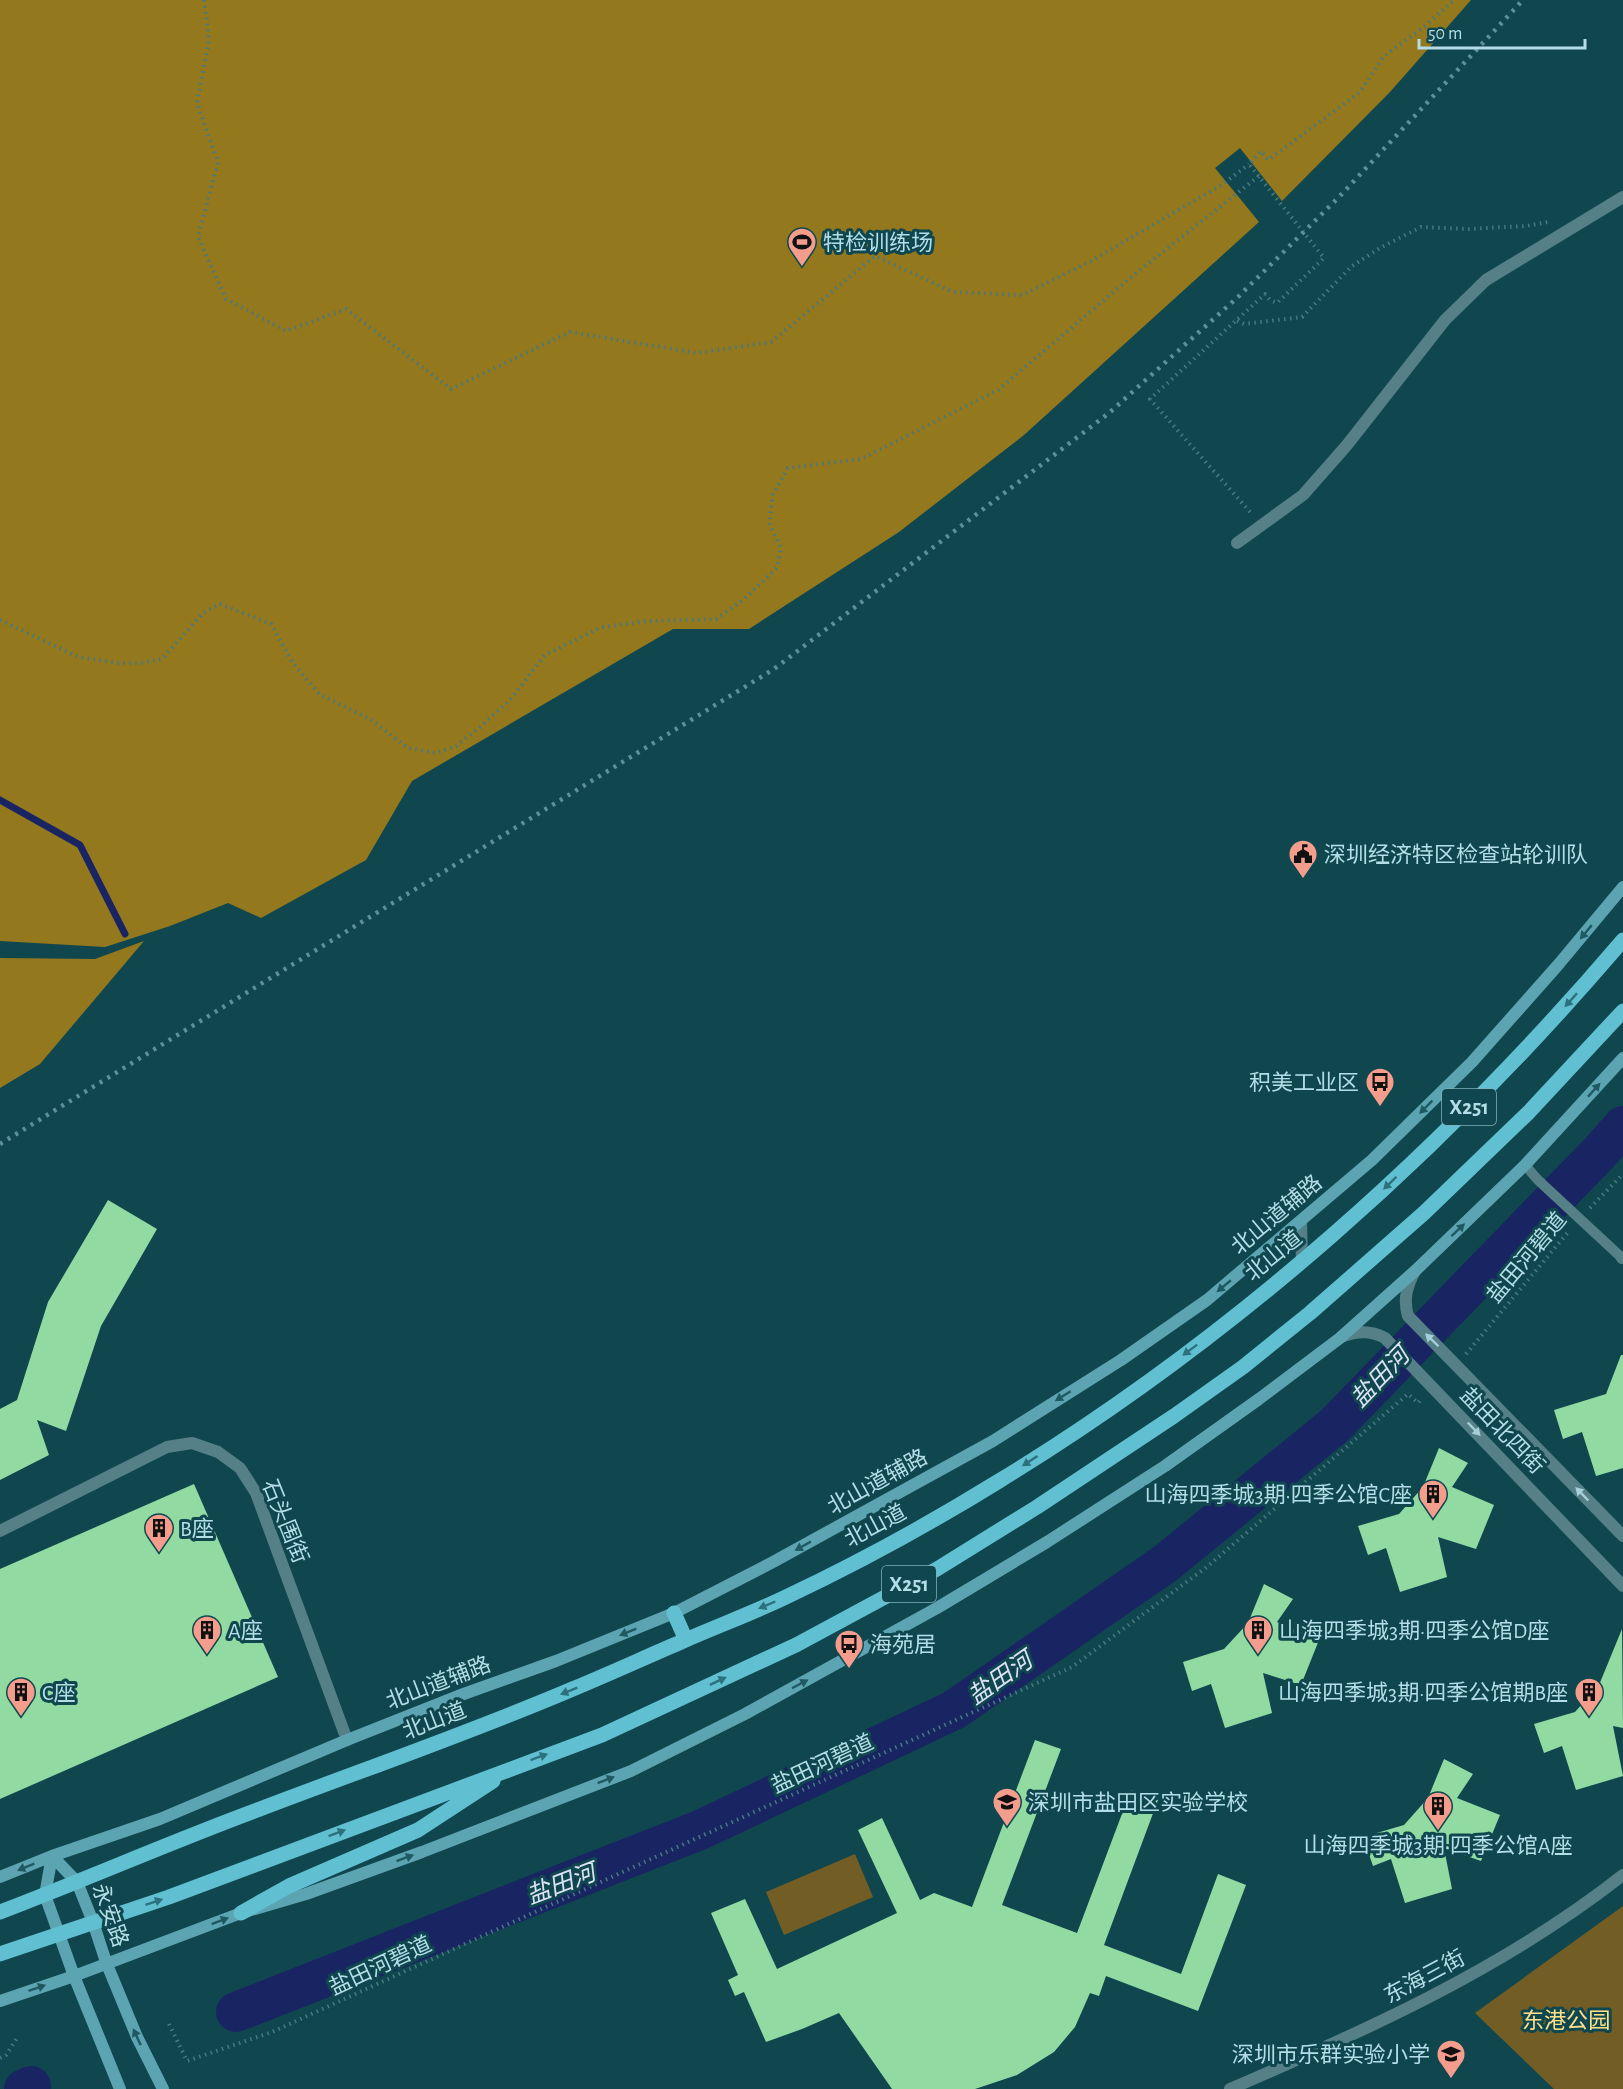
<svg xmlns="http://www.w3.org/2000/svg" width="1623" height="2089" font-family="'Alegreya Sans','Noto Sans SC',sans-serif">
<style>
.green{fill:#725e25}
.forest{fill:#94781d}
.lines{fill:none;stroke-linecap:round;stroke-linejoin:round}
.stream{stroke:#192462;stroke-width:7}
.river{stroke:#192462;stroke-width:40}
.building{fill:#91dba2}
.path{stroke:#467981;stroke-width:4;stroke-dasharray:1.5 4.5;stroke-linecap:butt}
.lane{stroke:#558088;stroke-width:10}
.street{stroke:#558088;stroke-width:12}
.secondary{stroke:#5ca4b1;stroke-width:12}
.primary{stroke:#60bfd0;stroke-width:15}
.rail{stroke:#5f9098;stroke-width:4.5;stroke-dasharray:3 6;stroke-linecap:butt}
.oneway{fill:#1f5a63}
.oneway2{fill:#2c717c}
.oneway3{fill:#a5d0d9}
.labels{text-anchor:middle;stroke-width:6;stroke-linejoin:round;paint-order:stroke}
.shield{fill:#10474f;stroke:#82b1b9;stroke-width:1.5}
.shield-label{font-size:21px;font-weight:bold;fill:#b3dee7}
.poi-label{font-size:22px;fill:#b3dee7;stroke:#10474f;text-anchor:start}
.street-label{font-size:22px;fill:#b3dee7;stroke:#10474f}
.park-label{font-size:22px;fill:#fee089;stroke:#10474f}
.water-label{font-size:24px;font-style:italic;fill:#dce3f7;stroke:#10474f}
</style>
<rect width="100%" height="100%" fill="#10474f"/>
<path class="green" d="M855 1854 873 1897 784 1935 766 1892Z
M1623 1906V2089H1554L1475 2013Z"/>
<path class="forest" d="M0 0H1471L1390 92 1282 201 1240 148 1215 168 1259 222 1024 435 899 532 749 629H673L412 781 366 860 261 918 228 903 170 926 105 947 0 941Z
M144 941 40 1064 0 1088V958L95 959Z"/>
<g class="lines">
<path class="stream" d="M0 800 80 845 125 934"/>
<path class="river" d="M236 2012 700 1830 954 1710 1166 1563 1335 1425 1600 1152 1623 1126
M24 2089 31 2086"/>
</g>
<path class="building" d="M108 1200 157 1229 101 1326 66 1431 37 1420 49 1455 0 1480V1409L17 1400 48 1302Z
M1621 1355H1623V1468L1596 1476 1582 1432 1563 1439 1554 1410 1606 1394Z
M1439 1448 1468 1463 1452 1487 1494 1505 1476 1549 1438 1537 1447 1577 1400 1592 1386 1548 1368 1555 1358 1526 1399 1514 1423 1487Z
M194 1484 278 1677 0 1799V1569Z
M1264 1584 1293 1599 1277 1622 1319 1640 1301 1685 1263 1673 1272 1713 1225 1728 1211 1684 1192 1691 1183 1662 1224 1649 1248 1623Z
M1622 1629 1623 1728 1613 1726 1623 1776 1576 1790 1562 1746 1544 1753 1534 1724 1575 1712 1599 1685Z
M1035 1740 1061 1749 1002 1905 1077 1933 1131 1790 1158 1800 1104 1945 1181 1974 1218 1874 1246 1885 1198 2011 1106 1976 1099 1996 1090 1993 1075 2027 1054 2052 1017 2075 975 2089H892L839 2013 802 2029 766 2042 744 1992 735 1996 728 1980 738 1975 711 1913 745 1899 777 1969 897 1913 858 1830 882 1818 920 1900 934 1893 972 1907Z
M1444 1759 1473 1774 1457 1798 1500 1815 1481 1861 1444 1848 1452 1889 1405 1903 1391 1859 1373 1866 1363 1837 1404 1825 1428 1798Z"/>
<g class="lines">
<path class="path" d="M204 0 209 39 197 103 218 162 198 237 226 299 286 331 346 309 451 389 570 332 697 353 771 342 875 256 953 292 1022 295 1091 261 1223 184 1249 164
M1237 321 1244 324 1302 317 1352 266 1380 248 1421 227 1468 229 1526 226 1548 222
M1250 512 1150 399 1265 294 1270 300 1277 303 1324 258 1249 164 1261 151 1268 160 1360 92 1384 56 1425 26 1454 0
M0 620 78 657 118 663H141L162 659 203 613 220 604 271 624 293 663 319 694 370 719 408 748 436 753 456 746 480 727 510 700 545 655 571 642 602 627 647 621 716 619 743 600 777 568 781 548 769 523 773 494 788 468 861 459 998 390 1136 273 1259 176
M1590 1208 1623 1174
M1466 1354 1569 1231
M169 2024 187 2061 272 2032 1072 1667 1208 1566 1408 1394 1418 1403 1422 1398
M0 2058 6 2055 17 2038"/>
<path class="lane" d="M1525 1165 1538 1180 1622 1258"/>
<path class="street" d="M1237 543 1303 495 1347 445 1445 320 1486 280 1623 197
M1301 1221 1302 1262
M1622 1258 1623 1257
M1415 1271C1407 1286 1403 1299 1408 1316L1623 1536
M1341 1337C1357 1331 1370 1330 1385 1338L1623 1586
M0 1531 167 1447 192 1443 218 1452 240 1468 256 1493 347 1740
M1230 2089C1367 2030 1505 1968 1623 1875"/>
<path class="secondary" d="M52 1856 77 1882 93 1922 106 1962 137 2037 163 2089
M52 1856 45 1895 74 1976 120 2089
M0 1877 52 1856 160 1819 347 1740 458 1696 556 1661 674 1613 773 1562 993 1441 1121 1360 1207 1300 1372 1160 1472 1062 1558 965 1623 887
M0 2001 74 1976 241 1913 306 1894 422 1852 631 1771 745 1714 937 1608 1047 1542 1165 1466 1259 1399 1340 1338 1416 1270 1525 1165 1623 1058"/>
<path class="primary" d="M674 1613 686 1640
M0 1912C87 1879 173 1841 260 1809 365 1769 472 1732 575 1688 611 1673 646 1657 681 1642 717 1626 753 1613 788 1596 860 1562 931 1523 999 1481 1235 1337 1445 1149 1623 940
M241 1913 289 1886 418 1830 493 1781
M0 1954 169 1897 602 1735 796 1645 937 1569 1037 1507 1174 1416 1243 1367 1310 1313 1424 1213 1529 1112 1623 1011"/>
<path class="rail" d="M0 1144 774 669 1109 413 1238 297 1339 197 1523 0"/>
</g>
<defs><path id="oneway-solid" d="M-6-.8H1V-3.2L6.5 0L1 3.2V.8H-6Z" transform="scale(1.5)"/></defs>
<g class="oneway">
<use href="#oneway-solid" transform="translate(1586 932) rotate(130)"/>
<use href="#oneway-solid" transform="translate(1594 1090) rotate(-48)"/>
<use href="#oneway-solid" transform="translate(1426 1107) rotate(135)"/>
<use href="#oneway-solid" transform="translate(1458 1230) rotate(-43)"/>
<use href="#oneway-solid" transform="translate(1224 1286) rotate(140)"/>
<use href="#oneway-solid" transform="translate(1063 1396) rotate(148)"/>
<use href="#oneway-solid" transform="translate(803 1546) rotate(151)"/>
<use href="#oneway-solid" transform="translate(628 1632) rotate(158)"/>
<use href="#oneway-solid" transform="translate(800 1684) rotate(-28)"/>
<use href="#oneway-solid" transform="translate(606 1780) rotate(-21)"/>
<use href="#oneway-solid" transform="translate(405 1858) rotate(-20)"/>
<use href="#oneway-solid" transform="translate(26 1867) rotate(158)"/>
<use href="#oneway-solid" transform="translate(220 1921) rotate(-21)"/>
<use href="#oneway-solid" transform="translate(37 1988) rotate(-19)"/>
<use href="#oneway-solid" transform="translate(137 2037) rotate(-115)"/>
</g>
<g class="oneway2">
<use href="#oneway-solid" transform="translate(1571 1000) rotate(132)"/>
<use href="#oneway-solid" transform="translate(1390 1183) rotate(136)"/>
<use href="#oneway-solid" transform="translate(1190 1350) rotate(143)"/>
<use href="#oneway-solid" transform="translate(1030 1461) rotate(147)"/>
<use href="#oneway-solid" transform="translate(767 1605) rotate(157)"/>
<use href="#oneway-solid" transform="translate(718 1681) rotate(-25)"/>
<use href="#oneway-solid" transform="translate(569 1691) rotate(158)"/>
<use href="#oneway-solid" transform="translate(539 1757) rotate(-20)"/>
<use href="#oneway-solid" transform="translate(337 1833) rotate(-21)"/>
<use href="#oneway-solid" transform="translate(154 1902) rotate(-18)"/>
</g>
<g class="oneway3">
<use href="#oneway-solid" transform="translate(1432 1340) rotate(-136)"/>
<use href="#oneway-solid" transform="translate(1474 1429) rotate(46)"/>
<use href="#oneway-solid" transform="translate(1582 1494) rotate(-134)"/>
</g>
<defs>
<g id="stadium-pin" transform="scale(1.5)"><path d="M0 17L-7.5 6A9.5 9.5 0 1 1 7.5 6Z" fill="#f59d8d" stroke="#10474f"/><path d="M0-5a6.5 5 0 1 0 0 10a6.5 5 0 1 0 0-10ZM-3.5-1.8h7v3.6h-7Z" fill="#111"/></g>
<g id="civic-pin" transform="scale(1.5)"><path d="M0 17L-7.5 6A9.5 9.5 0 1 1 7.5 6Z" fill="#f59d8d" stroke="#10474f"/><path d="M-.6-6.5H3V-4.5H.6V-3L4-1V1h2V6H-6V1h2V-1L-.6-3ZM-1.2 2.5V6h2.4V2.5Z" fill="#111"/></g>
<g id="bus-pin" transform="scale(1.5)"><path d="M0 17L-7.5 6A9.5 9.5 0 1 1 7.5 6Z" fill="#f59d8d" stroke="#10474f"/><path d="M-5-6H5V4H4V6H2V4H-2V6H-4V4H-5ZM-3.5-4V0h7V-4ZM-3.5 1.2v1.5H-2V1.2ZM2 1.2v1.5H3.5V1.2Z" fill="#111"/></g>
<g id="building-pin" transform="scale(1.5)"><path d="M0 17L-7.5 6A9.5 9.5 0 1 1 7.5 6Z" fill="#f59d8d" stroke="#10474f"/><path d="M-4-6H4V6H1V3H-1V6H-4ZM-2.5-4.3h1.7v1.8h-1.7ZM.8-4.3h1.7v1.8H.8ZM-2.5-1h1.7V.8h-1.7ZM.8-1h1.7V.8H.8Z" fill="#111"/></g>
<g id="school-pin" transform="scale(1.5)"><path d="M0 17L-7.5 6A9.5 9.5 0 1 1 7.5 6Z" fill="#f59d8d" stroke="#10474f"/><path d="M0-5L7-2L0 1L-7-2ZM-4 1L0 2.5L4 1V4Q0 6-4 4Z" fill="#111"/></g>
</defs>
<g fill-rule="evenodd">
<use href="#stadium-pin" x="802" y="242"/>
<use href="#civic-pin" x="1303" y="854"/>
<use href="#bus-pin" x="1380" y="1082"/>
<use href="#building-pin" x="1433" y="1494"/>
<use href="#building-pin" x="159" y="1528"/>
<use href="#building-pin" x="207" y="1630"/>
<use href="#building-pin" x="1258" y="1630"/>
<use href="#bus-pin" x="849" y="1644"/>
<use href="#building-pin" x="21" y="1692"/>
<use href="#building-pin" x="1589" y="1692"/>
<use href="#school-pin" x="1007" y="1802"/>
<use href="#building-pin" x="1438" y="1806"/>
<use href="#school-pin" x="1451" y="2054"/>
</g>
<g class="labels">
<g class="shield">
<rect x="1442" y="1089" width="54" height="36" rx="4.5"/>
<rect x="882" y="1566" width="54" height="36" rx="4.5"/>
</g>
<g class="shield-label">
<text x="1469" y="1114">X251</text>
<text x="909" y="1591">X251</text>
</g>
<g class="poi-label">
<text x="823" y="250">特检训练场</text>
<text x="1324" y="862">深圳经济特区检查站轮训队</text>
<text x="1359" y="1090" text-anchor="end">积美工业区</text>
<text x="1412" y="1502" text-anchor="end">山海四季城3期·四季公馆C座</text>
<text x="180" y="1536">B座</text>
<text x="228" y="1638">A座</text>
<text x="1279" y="1638">山海四季城3期·四季公馆D座</text>
<text x="870" y="1652">海苑居</text>
<text x="42" y="1700">C座</text>
<text x="1568" y="1700" text-anchor="end">山海四季城3期·四季公馆期B座</text>
<text x="1028" y="1810">深圳市盐田区实验学校</text>
<text x="1438" y="1853" text-anchor="middle">山海四季城3期·四季公馆A座</text>
<text x="1430" y="2062" text-anchor="end">深圳市乐群实验小学</text>
</g>
<g class="street-label">
<text transform="translate(1276 1214) rotate(-40)" y="8">北山道辅路</text>
<text transform="translate(1273 1255) rotate(-39)" y="8">北山道</text>
<text transform="translate(1526 1257) rotate(-50)" y="8">盐田河碧道</text>
<text transform="translate(1503 1430) rotate(46)" y="8">盐田北四街</text>
<text transform="translate(877 1481) rotate(-29)" y="8">北山道辅路</text>
<text transform="translate(286 1521) rotate(68)" y="8">石头围街</text>
<text transform="translate(875 1525) rotate(-28)" y="8">北山道</text>
<text transform="translate(438 1682) rotate(-21)" y="8">北山道辅路</text>
<text transform="translate(434 1720) rotate(-21)" y="8">北山道</text>
<text transform="translate(822 1763) rotate(-25)" y="8">盐田河碧道</text>
<text transform="translate(111 1915) rotate(70)" y="8">永安路</text>
<text transform="translate(380 1965) rotate(-25)" y="8">盐田河碧道</text>
<text transform="translate(1424 1976) rotate(-28)" y="8">东海三街</text>
</g>
<g class="park-label">
<text x="1566" y="2028">东港公园</text>
</g>
<g class="water-label">
<text transform="translate(1380 1377) rotate(-46)" y="8">盐田河</text>
<text transform="translate(1000 1678) rotate(-35)" y="8">盐田河</text>
<text transform="translate(561 1884) rotate(-21)" y="8">盐田河</text>
</g>
</g>
<path d="M1419 39v9h166v-9" fill="none" stroke="#b3dee7" stroke-width="3"/>
<text x="1428" y="39" font-size="18" fill="#b3dee7" stroke="#10474f" stroke-width="4.5" paint-order="stroke">50 m</text>
</svg>
